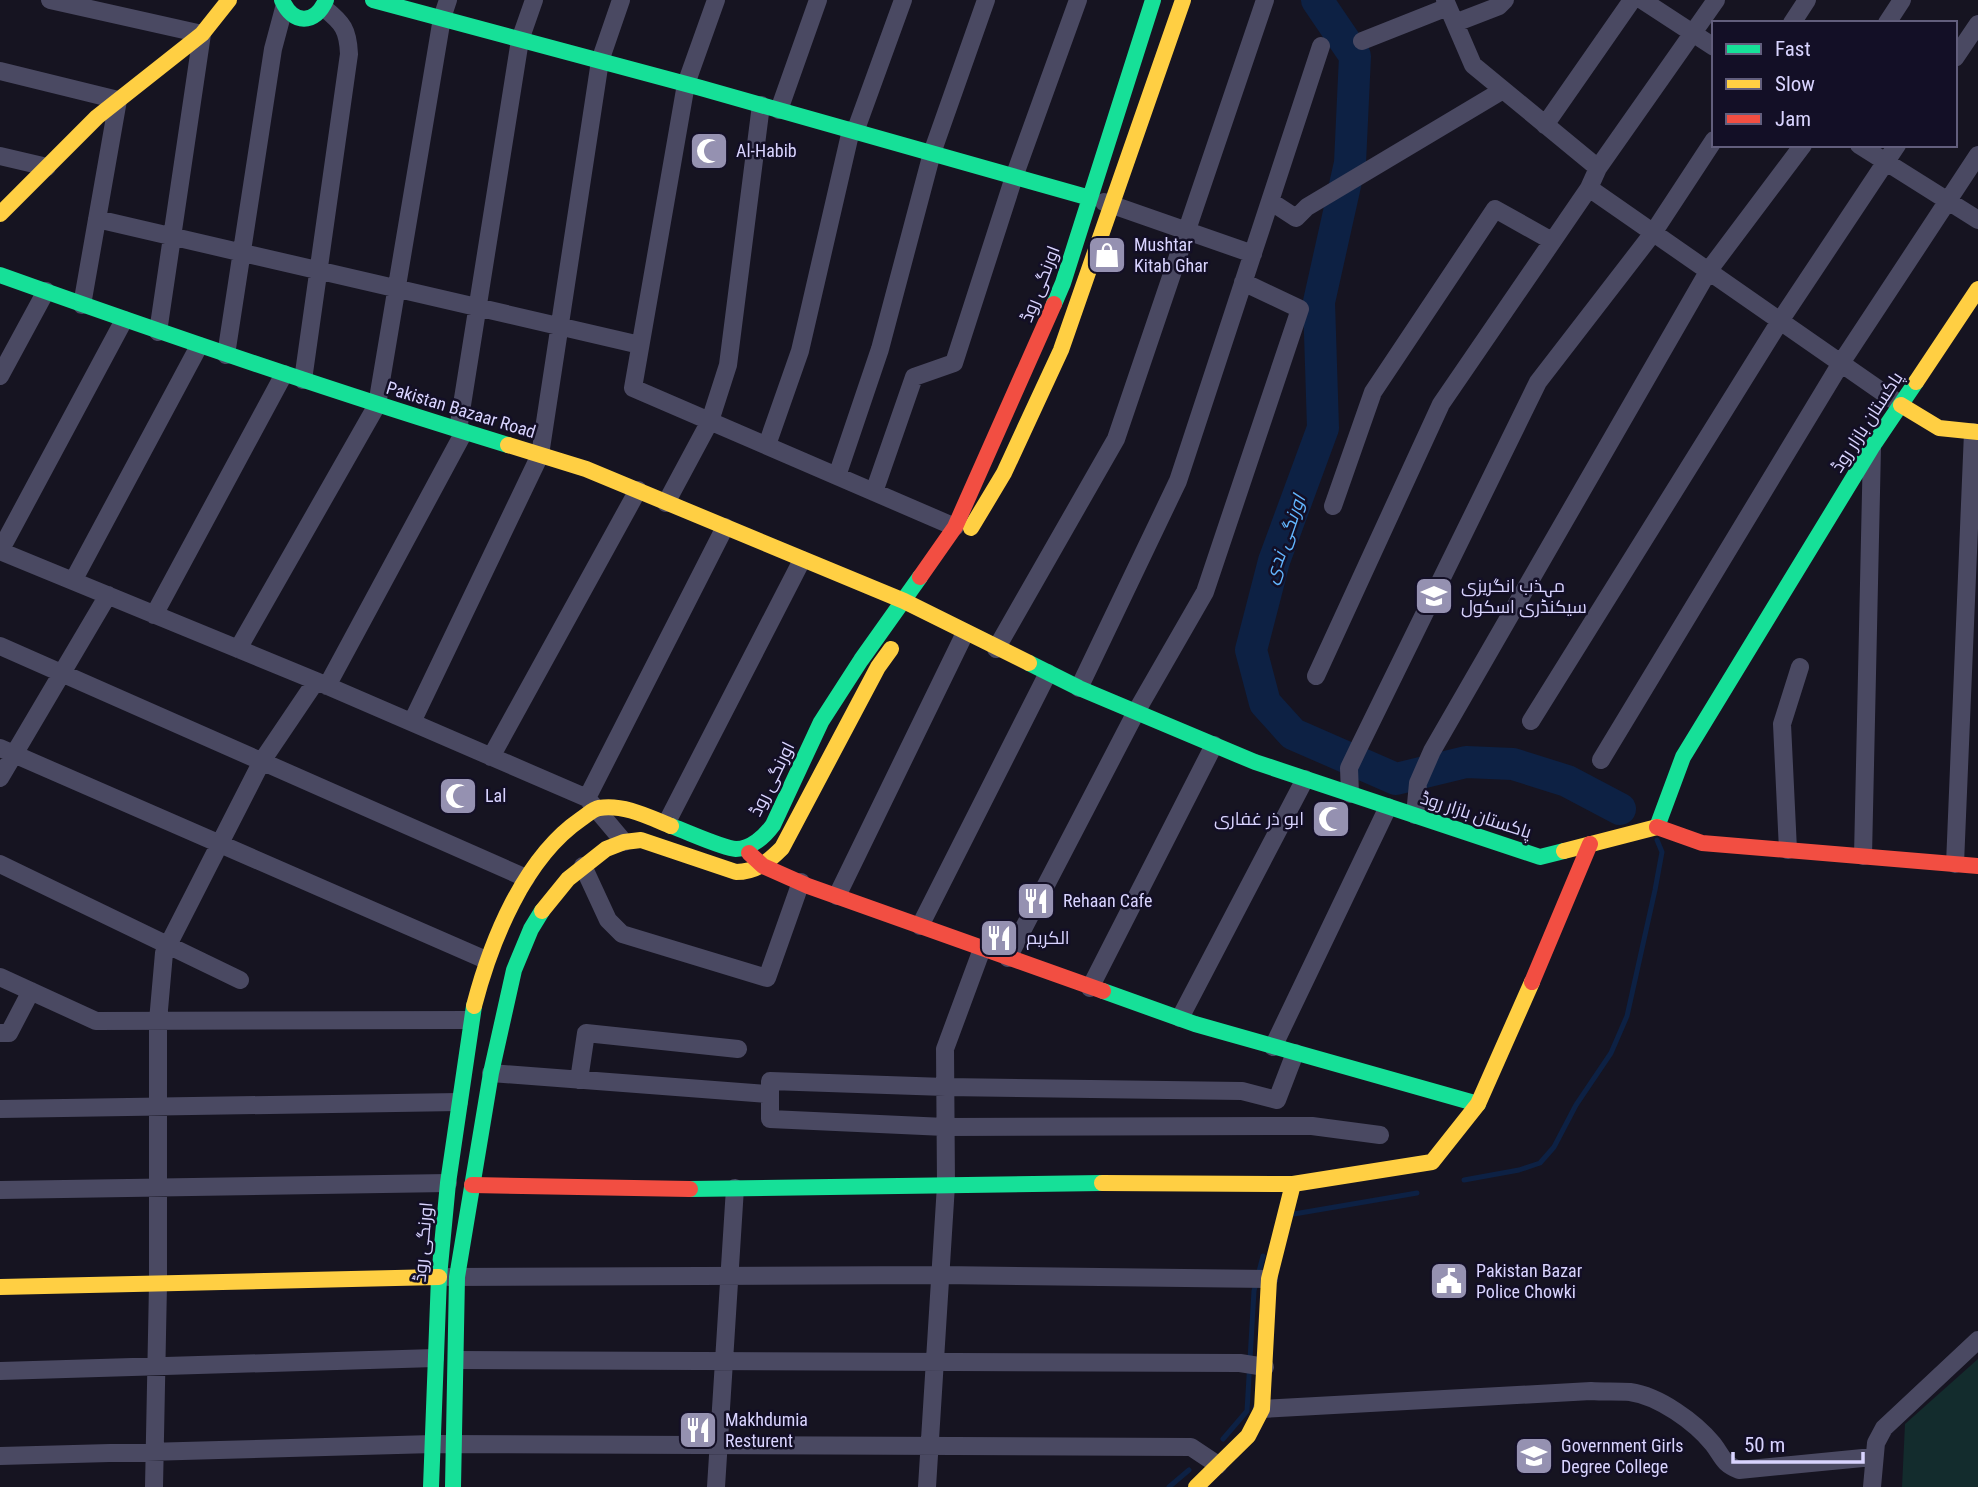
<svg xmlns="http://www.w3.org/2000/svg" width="1978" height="1487" font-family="'Roboto Condensed',Cairo,sans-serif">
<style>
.green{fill:#132c2d}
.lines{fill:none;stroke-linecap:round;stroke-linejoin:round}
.stream{stroke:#0d2144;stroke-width:5}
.river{stroke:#0d2144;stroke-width:32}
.street{stroke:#4a4962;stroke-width:18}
.fast{stroke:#16e098;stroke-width:16}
.slow{stroke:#ffcf43;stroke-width:16}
.jam{stroke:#f24e42;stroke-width:16}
.labels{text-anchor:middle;stroke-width:5;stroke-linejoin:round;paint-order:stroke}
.poi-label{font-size:18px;fill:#d9d4ff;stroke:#130f26;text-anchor:start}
.street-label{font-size:18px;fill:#d9d4ff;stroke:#130f26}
.water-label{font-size:19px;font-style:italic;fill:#62b6ff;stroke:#130f26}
</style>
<rect width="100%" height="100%" fill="#161421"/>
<path class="green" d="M1978 1359V1487H1902L1905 1424Z"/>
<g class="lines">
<path class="stream" d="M1464 1180 1519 1170 1540 1163 1554 1147 1576 1105 1611 1053 1627 1016 1655 890 1662 852 1657 840
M1294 1214 1417 1193
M1223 1439 1247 1411 1254 1291 1263 1256
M1169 1487 1189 1470"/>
<path class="river" d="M1317 0 1355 56 1350 163 1319 302 1323 428 1274 561 1251 650 1265 703 1293 734 1396 779 1466 762 1513 764 1567 781 1620 809"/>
<path class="street" d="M50 0 202 34 158 332
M716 0 686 84 633 388 955 527
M1445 0 1473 65 1598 168 1589 188 1901 405
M1642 0 1714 47
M1455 23 1499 6 1505 0
M1792 23 1807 0
M1887 23 1902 0
M1362 41 1448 7
M1955 58 1978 24
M0 71 118 100 82 305
M779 110 818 0
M1545 125 1632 0
M855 132 903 0
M1859 145 1978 220
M0 156 47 167
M1598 168 1716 0
M1270 201 1296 218 1307 207 1503 90
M1104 202 1253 254
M97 219 640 345
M124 320 0 551 316 681 587 798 624 842
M226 355 273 49 284 8
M0 376 46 291
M303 380 349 54C348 30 343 23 324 8
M458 430 520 40 534 0
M767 445 800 351 851 130
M837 476 880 349 932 153 986 0
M874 492 914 377 954 363 1014 177 1078 0
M666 503 710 421 728 365 761 105
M1333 506 1373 392 1495 209 1552 241
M73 581 199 346
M154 615 284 374
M0 646 526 878
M238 649 377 405 442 18 448 0
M996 649 1116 439 1265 0
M1316 676 1441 404 1589 188
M327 686 464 432
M1079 688 1178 481 1321 46
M1531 721 1780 321 1897 145
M412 722 540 455 600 61 621 0
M0 748 486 960
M491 757 638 490
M1601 760 1841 363 1978 155
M0 778 108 595
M1350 794 1349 768 1359 747 1538 382 1653 233 1714 140
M587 798 725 527
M1415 815 1418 783 1432 751 1709 270 1803 145
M667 822 802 560
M1788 850 1782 724 1800 667
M1863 856 1872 447
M0 864 240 980
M1955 864 1973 432
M583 866 608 920 622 934 767 978 801 882
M837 896 965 633
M920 926 1048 673
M1008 958 1136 712 1205 592 1300 309 1243 282
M0 977 96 1021 470 1020
M1090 988 1214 745
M1180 1018 1305 779
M0 1033H9L31 991
M1273 1047 1388 807
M1295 1053 1277 1100 1242 1091 945 1087 770 1081V1119L945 1127 1312 1126 1380 1135
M491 1073 768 1094
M579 1080 586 1033 738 1049
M0 1109 459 1102
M0 1190 448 1183
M449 1277 940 1275 1269 1279
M457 1360 1240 1363 1265 1367
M0 1371 435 1358
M1262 1409 1591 1391C1604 1392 1617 1391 1630 1392 1659 1396 1695 1422 1713 1444 1723 1457 1722 1463 1739 1470L1873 1457
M0 1456 433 1444 1191 1447 1218 1465
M154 1487 158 1284V1021L164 953 262 761 316 681
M716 1487 735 1188
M927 1487 946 1185 945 1049 982 949
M1872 1487 1876 1443 1884 1428 1978 1340"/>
<path class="fast" d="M282 0C293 25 315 25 326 0
M373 0 701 88 1090 198
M0 275C168 335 337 393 508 445
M1054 304 1063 283 1153 0
M1029 663 1079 688 1255 762 1540 857 1564 851
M671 826C686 831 722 848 736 849 751 849 765 836 773 825L821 722 861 660 920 577
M1657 827 1683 757 1872 447 1916 382
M1103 991 1195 1024 1478 1104
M690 1189 1102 1183
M431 1487 439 1277 448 1183 474 1006
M453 1487 457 1277 491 1073 514 970 531 929 542 911"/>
<path class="slow" d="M0 214 97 117 202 34 229 0
M1916 382 1978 289
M1901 405 1939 428 1978 432
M508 445 586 469 904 601 1029 663
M971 528 1004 473 1061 350 1183 0
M1564 851 1657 827
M542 911 568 879 606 849 624 842 641 840 736 872C756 872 768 862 782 848L878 667 891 649
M474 1006C491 941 524 858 581 819 587 815 593 809 599 808 624 804 649 817 671 826
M1102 1183 1293 1184 1432 1162 1478 1104 1532 982
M0 1287 439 1277
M1196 1487 1248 1436 1262 1409 1269 1279 1293 1184"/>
<path class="jam" d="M920 577 955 527 1054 304
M1657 827 1702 843 1978 866
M749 853 763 866 808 886 1103 991
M1532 982 1590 844
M472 1185 690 1189"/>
</g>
<defs>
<g id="mosque-square" transform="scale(2.0125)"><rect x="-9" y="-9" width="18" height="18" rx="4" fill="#9591b1" stroke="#130f26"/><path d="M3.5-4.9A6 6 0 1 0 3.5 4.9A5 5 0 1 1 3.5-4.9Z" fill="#fff"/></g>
<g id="shop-square" transform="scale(2.0125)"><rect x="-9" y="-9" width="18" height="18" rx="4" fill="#9591b1" stroke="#130f26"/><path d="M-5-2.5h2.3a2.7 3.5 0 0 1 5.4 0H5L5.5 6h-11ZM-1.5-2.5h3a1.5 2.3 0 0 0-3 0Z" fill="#fff"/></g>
<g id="school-square" transform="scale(2.0125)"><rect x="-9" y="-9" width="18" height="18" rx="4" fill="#9591b1" stroke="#130f26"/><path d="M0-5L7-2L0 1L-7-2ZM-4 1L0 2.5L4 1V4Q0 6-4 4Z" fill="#fff"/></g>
<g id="restaurant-square" transform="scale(2.0125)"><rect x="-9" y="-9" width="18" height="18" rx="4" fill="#9591b1" stroke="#130f26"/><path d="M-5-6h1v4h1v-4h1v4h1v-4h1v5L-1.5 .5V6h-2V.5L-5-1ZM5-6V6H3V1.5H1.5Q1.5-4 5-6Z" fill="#fff"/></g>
<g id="civic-square" transform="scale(2.0125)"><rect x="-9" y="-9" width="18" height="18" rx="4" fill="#9591b1" stroke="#130f26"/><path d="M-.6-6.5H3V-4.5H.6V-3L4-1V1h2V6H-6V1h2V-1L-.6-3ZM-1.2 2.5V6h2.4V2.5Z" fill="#fff"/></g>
<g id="university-square" transform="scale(2.0125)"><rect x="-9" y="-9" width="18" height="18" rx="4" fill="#9591b1" stroke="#130f26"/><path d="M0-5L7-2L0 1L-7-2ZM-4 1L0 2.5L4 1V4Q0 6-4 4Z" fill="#fff"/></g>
</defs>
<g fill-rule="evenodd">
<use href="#mosque-square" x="709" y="151"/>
<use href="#shop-square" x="1107" y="255"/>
<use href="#school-square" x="1434" y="596"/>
<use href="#mosque-square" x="458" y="796"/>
<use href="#mosque-square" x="1331" y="819"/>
<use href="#restaurant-square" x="1036" y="901"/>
<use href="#restaurant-square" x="999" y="938"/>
<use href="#civic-square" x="1449" y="1281"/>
<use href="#restaurant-square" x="698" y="1430"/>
<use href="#university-square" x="1534" y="1456"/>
</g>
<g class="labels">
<g class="poi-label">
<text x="736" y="157">Al-Habib</text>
<text x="1134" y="251">Mushtar<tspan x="1134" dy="21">Kitab Ghar</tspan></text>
<text x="1461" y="592">مہذب انگریزی<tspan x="1461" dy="21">سیکنڈری اسکول</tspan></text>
<text x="485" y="802">Lal</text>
<text x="1304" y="825" text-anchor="end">ابو ذر غفاری</text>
<text x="1063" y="907">Rehaan Cafe</text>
<text x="1026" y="944">الکریم</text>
<text x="1476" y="1277">Pakistan Bazar<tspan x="1476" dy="21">Police Chowki</tspan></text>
<text x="725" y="1426">Makhdumia<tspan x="725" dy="21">Resturent</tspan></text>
<text x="1561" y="1452">Government Girls<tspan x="1561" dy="21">Degree College</tspan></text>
</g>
<g class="street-label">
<text transform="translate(1040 284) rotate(-69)" y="6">اورنگی روڈ</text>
<text transform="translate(461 410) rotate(17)" y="6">Pakistan Bazaar Road</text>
<text transform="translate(1867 422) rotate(-57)" y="6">پاکستان بازار روڈ</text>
<text transform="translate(772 779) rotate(-64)" y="6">اورنگی روڈ</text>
<text transform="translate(1476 815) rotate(18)" y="6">پاکستان بازار روڈ</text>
<text transform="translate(423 1242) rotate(-85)" y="6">اورنگی روڈ</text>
</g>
<g class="water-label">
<text transform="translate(1284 539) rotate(-71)" y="7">اورنگی ندی</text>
</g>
</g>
<rect x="1712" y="21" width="245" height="126" fill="#130f26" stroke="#625e7d" stroke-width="2"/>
<rect x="1726" y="44" width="35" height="10" fill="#16e098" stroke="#625e7d" stroke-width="2"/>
<text x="1775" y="56" font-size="21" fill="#d9d4ff">Fast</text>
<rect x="1726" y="79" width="35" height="10" fill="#ffcf43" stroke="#625e7d" stroke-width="2"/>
<text x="1775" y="91" font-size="21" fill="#d9d4ff">Slow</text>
<rect x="1726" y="114" width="35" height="10" fill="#f24e42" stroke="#625e7d" stroke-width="2"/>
<text x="1775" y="126" font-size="21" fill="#d9d4ff">Jam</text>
<path d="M1733 1452v10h130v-10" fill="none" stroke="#d9d4ff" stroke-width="3.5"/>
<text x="1744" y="1452" font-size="21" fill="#d9d4ff" stroke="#130f26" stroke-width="5" paint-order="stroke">50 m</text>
</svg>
